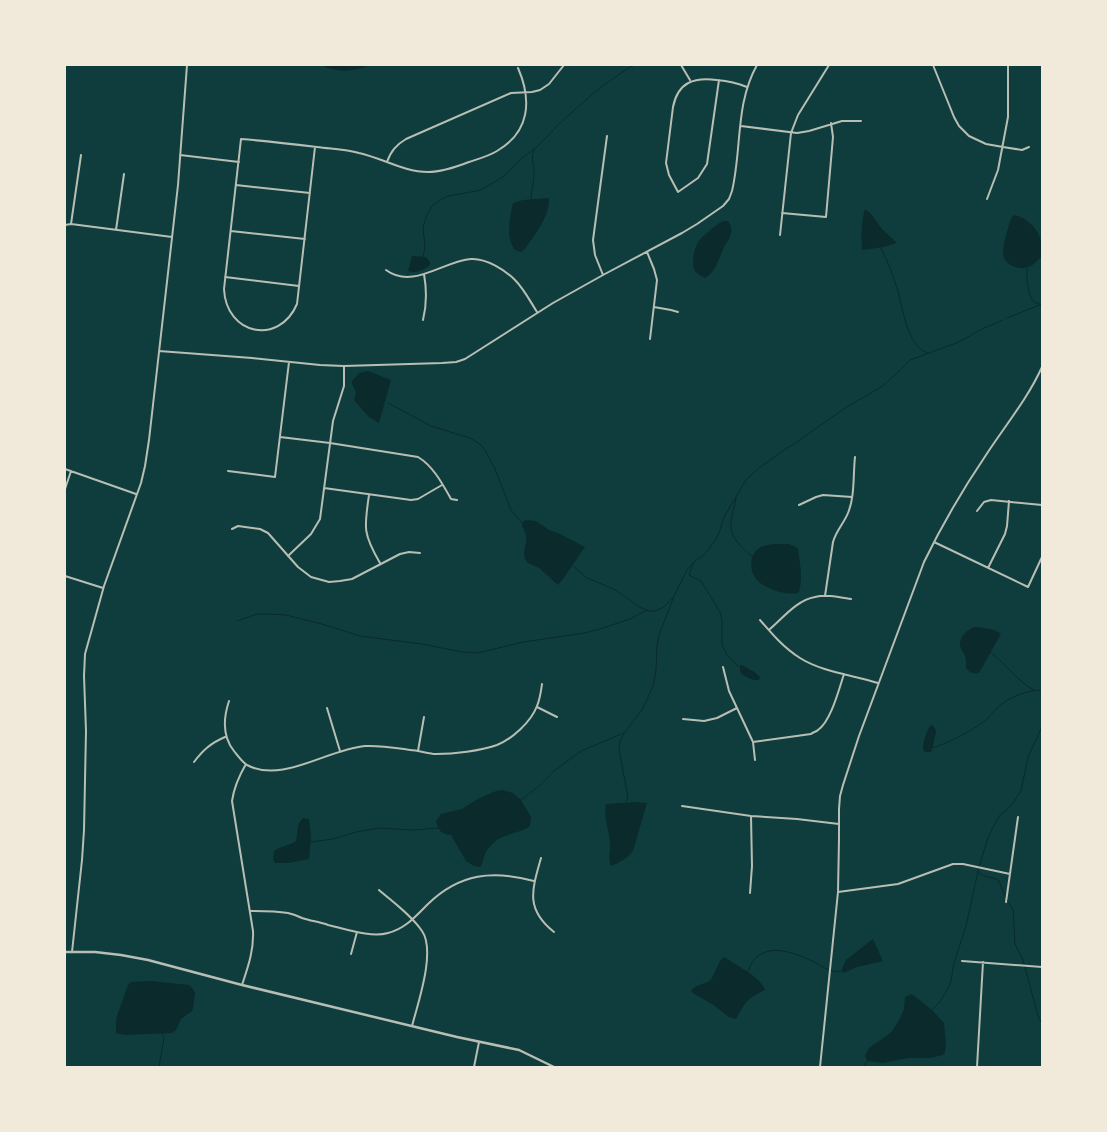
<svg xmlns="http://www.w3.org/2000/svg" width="1107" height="1132" font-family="'Titillium Web',sans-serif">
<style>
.water{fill:#0a2a2b}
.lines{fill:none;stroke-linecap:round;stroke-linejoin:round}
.stream{stroke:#0a2a2b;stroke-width:1}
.minor{stroke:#b8beb3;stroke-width:2}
.tertiary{stroke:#b8beb3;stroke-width:2.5}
</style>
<rect width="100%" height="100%" fill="#0f3d3e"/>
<path class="water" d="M324 65H367V66C354 72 338 72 325 67Z
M549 198C550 216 535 235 524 250L521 252 515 250C505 237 510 217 513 203L523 200Z
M865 209 871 214 882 229 897 243 884 247 862 250C861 236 861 222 865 209Z
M1014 215C1033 219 1046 239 1041 257 1037 261 1034 265 1028 267 1020 271 1004 265 1003 254 1003 242 1008 229 1011 218Z
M723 221H728C731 225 732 228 731 233 730 238 727 242 724 247 719 258 716 272 705 278 701 276 697 274 695 271 690 263 695 245 700 239 707 233 715 225 723 221Z
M412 256 426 257 430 262V265C423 270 416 274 408 271Z
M368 371 391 380 379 423 369 417 354 400 356 392 352 384V381L359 373Z
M527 520 536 521 549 530 558 533 585 547 563 579 558 585 539 568 528 563 525 559C521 544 532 544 522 526L523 521Z
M789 544 796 547 798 549C800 563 803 578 799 592 789 597 766 589 758 581 749 572 748 554 761 547 769 543 781 544 789 544Z
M975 627C984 628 994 628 1001 634L979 673C973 674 970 673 966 668 966 664 966 660 965 656 964 653 962 651 961 649 957 638 966 630 975 627Z
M740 665H742L756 673 760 677 759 680C752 681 745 677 740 672Z
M932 725 935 728 936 732 932 750 931 752H925L923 750C923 742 926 733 930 726Z
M502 790 513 793 521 800 531 817 530 826C521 833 507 833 497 840 494 843 488 848 486 852 483 857 484 862 480 867L474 866 466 861 451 835C441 834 438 830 436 821L441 814 462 809 476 800 493 792Z
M636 802 647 803 633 851C628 858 619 863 611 866 608 859 610 853 610 846 610 830 603 821 606 804Z
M303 818 309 819 311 835 309 859 289 863H275L273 859 274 851C281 846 289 846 296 841 298 833 296 824 303 818Z
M873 939 883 961 857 967 843 973 842 969 846 960Z
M724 957C736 965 761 977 765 990 747 998 745 1003 736 1019L729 1017 712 1004 694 994 691 991C696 984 703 985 709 981 716 975 716 963 724 957Z
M151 981 189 985 193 989 195 993 193 1008 192 1011 181 1019 176 1030 172 1033 125 1035 116 1033V1019L128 985 131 982Z
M911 994 917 998 932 1010 944 1023 946 1045 945 1053 943 1055 930 1058H908L883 1063 867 1061 865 1056 869 1048 889 1034 893 1030 900 1018 904 1009 905 997Z"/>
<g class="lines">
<path class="stream" d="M531 199C531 191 534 183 534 174 535 165 530 159 534 150
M880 247C888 261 893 276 898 291 903 309 907 347 928 353
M423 257 425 247 423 227 427 215 432 206 437 202 448 196 477 191 483 189 504 176 521 159 538 146 559 124 581 104 601 87 630 67 636 65
M1027 269C1026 276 1028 295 1033 301 1035 303 1038 304 1040 304
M1007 318 1042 304
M388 403 431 426 470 438 481 445 485 450 495 469 511 510 522 523
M736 498C735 506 732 513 731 521 729 537 742 548 753 557
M693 564 689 575 701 581 720 612 722 619V645L727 655 739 667
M573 566 587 578 616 590 636 605 648 611H655L664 607 673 597
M237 621 257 614H270L286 615 322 624 360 636 422 644 462 652 478 653 523 642 585 633 600 629 630 619 647 610
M990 652C1006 664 1017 681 1034 690
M932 748C949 743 967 733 982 723 987 720 991 714 996 709 1007 698 1026 690 1042 690
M520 801 539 786 554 771 581 751 624 733
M626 802 628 798 619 749 620 741 625 732 642 710 653 686 656 670 657 646 659 635 674 596 687 570 694 562 705 554 714 542 719 533 724 517 746 480 759 468 784 450 797 442 845 408 881 387 894 376 910 360 959 342 982 329 1003 320
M310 842 333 839 356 832 379 828 413 830 439 828
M978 872 984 876 996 879 999 881 1006 898 1013 910 1015 944 1023 960 1038 1016 1042 1024
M748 971C750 968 751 964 753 961 768 941 798 954 816 963 824 968 832 973 842 971
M932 1010 939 1003 947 990 951 981 954 963 966 926 979 867 988 838 993 827 1000 815 1011 806 1021 791 1028 757 1042 727
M159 1067 164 1038 162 1033
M863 1067 868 1060"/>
<path class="minor" d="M681 65 690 80
M933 65 954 117 959 126 969 136 986 144 1003 147 1022 150 1029 147
M719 80 707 164 698 178 678 192 669 175 666 163 673 107C678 82 694 77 717 80 727 81 737 83 747 87
M741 126 797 133 809 131 842 121H861
M315 147 297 304C279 346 226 335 224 289L241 139C266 141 292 144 317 147 331 149 345 149 359 153 382 158 404 172 428 172 442 172 456 167 469 162 478 159 489 156 497 151 530 132 532 100 518 68
M180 155 239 162
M387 162C391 151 396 145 406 139L511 93 532 92 540 90 549 84 564 65
M236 185 310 193
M987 199 998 170 1008 117V65
M782 213 826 217 833 137 831 123
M71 224 81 155
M65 225 71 224 172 237
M116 230 124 174
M231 231 305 239
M780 235 791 133 798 115 829 65
M647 252 654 269 657 280 650 339
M386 270C413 290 443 261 471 259 486 258 505 270 515 280 524 289 530 301 537 312
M603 275 595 255 593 240 607 136
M225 277 299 286
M654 307 671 310 678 312
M423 320C427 304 427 291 424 274
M159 351 252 358 320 365 344 366 442 363 456 362 465 359 553 303 603 275 682 233 697 224 723 206 729 199 732 191C742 149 735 104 757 65
M280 437 330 443 418 457C433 466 442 483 451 499L457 500
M65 469 136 494
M228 471 275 477 289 362
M324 488 411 500 418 499 442 485
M65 489 71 471
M369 495C364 528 363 534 380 563
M799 505 816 497 823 495 852 497
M977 511 984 502 991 500 1042 505
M232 529 238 526 260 529 268 533 298 567 311 577 329 582 340 581 352 579 400 554 409 552 420 553
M934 542 1028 587 1042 557
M288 556 311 534 320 519 333 421 344 386V366
M988 568 1005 534 1007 526 1009 501
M65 576 103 588
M825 596 833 542C836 531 844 523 848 513 855 496 853 475 855 457
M760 620C772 634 784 648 800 658 822 672 853 675 878 683
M770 629C783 618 797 600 815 597 826 594 839 597 851 599
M723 667 729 691 753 742 755 760
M229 701C223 719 222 736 234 751 238 756 242 762 247 765 282 784 328 749 365 746 382 745 401 749 418 751 424 752 430 754 436 754 454 754 480 751 497 745 512 739 531 722 537 706 540 699 541 691 542 684
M537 707 557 717
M327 708 340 751
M683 719 704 721 717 718 737 708
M753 742 811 734C813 732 816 732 818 730 831 721 839 689 844 674
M418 751 424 717
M194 762C203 750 211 743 225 737
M682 806 751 816 797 819 839 824
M541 858C532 890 525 909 554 932
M379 890C394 903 411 915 422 931 436 951 418 1003 412 1026
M838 892 898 884 953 864H963L1010 874
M750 893 752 866 751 816
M1006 902 1018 817
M250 911C262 911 275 911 288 913 293 914 298 916 302 918 311 921 320 922 328 925 346 929 371 938 388 933 405 929 416 916 428 904 460 873 493 870 534 881
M72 952 82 860 84 830 86 731 84 676 85 654 104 586 141 483 145 466 149 440 178 185 187 65
M351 954 357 932
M962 961 1042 967
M242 985C248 967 254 950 253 931L232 801C234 787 239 776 246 764
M474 1067 479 1042
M820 1067 838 892 839 839V809L840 796 843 785 859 736 924 562C942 525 963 489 986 455 1005 426 1028 398 1042 367
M977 1067 983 962"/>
<path class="tertiary" d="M65 952H95L121 955 148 960 242 985 457 1037 519 1050 554 1067"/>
</g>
<rect width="1107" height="1132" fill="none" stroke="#f1e9da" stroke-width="132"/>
</svg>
